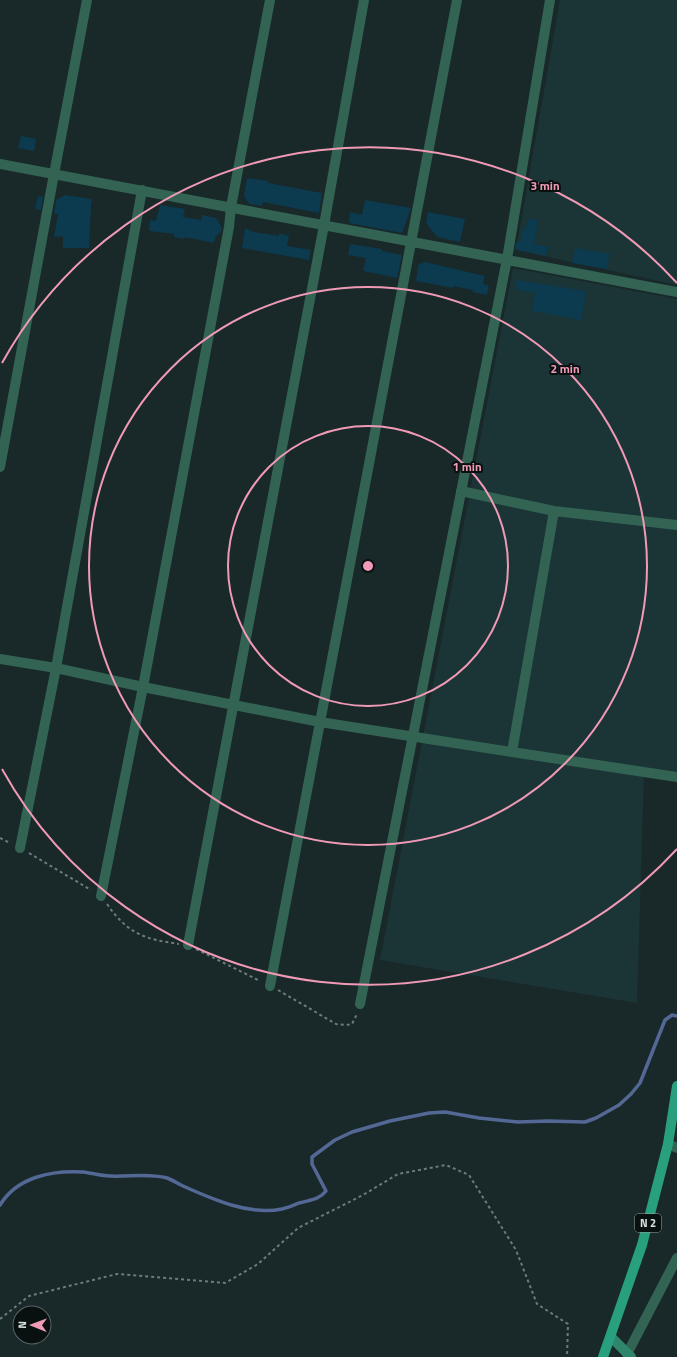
<svg xmlns="http://www.w3.org/2000/svg" width="677" height="1357" font-family="'Titillium Web',sans-serif">
<style>
.built{fill:#1b3436}
.lines{fill:none;stroke-linecap:round;stroke-linejoin:round}
.stream{stroke:#536895;stroke-width:3.5}
.building{fill:#0c3a4f}
.path{stroke:#6e7b7c;stroke-width:2;stroke-dasharray:3 3;stroke-linecap:butt}
.street{stroke:#326353;stroke-width:10}
.secondary{stroke:#30866c;stroke-width:10}
.primary{stroke:#28a07f;stroke-width:10}
.ring{fill:none;stroke:#f09ab5;stroke-width:2}
.labels{text-anchor:middle;stroke-width:4;stroke-linejoin:round;paint-order:stroke}
.shield{fill:#091010;stroke:#98a2a2;stroke-width:1}
.shield-label{font-size:11px;font-weight:bold;fill:#d6e0e1}
.centre{fill:#f09ab5;stroke:#091010;stroke-width:2}
.ring-label{font-size:12px;text-anchor:middle;font-weight:bold;fill:#f09ab5;stroke:#091010;stroke-width:4;stroke-linejoin:round;paint-order:stroke}
</style>
<rect width="100%" height="100%" fill="#192829"/>
<path class="built" d="M560 0H677V285L516 250Z
M513 268 677 299V779L644 774 637 1003 380 960Z"/>
<g class="lines">
<path class="stream" d="M0 1205C17 1177 52 1170 83 1172 92 1173 101 1176 110 1176 129 1177 148 1173 167 1178 173 1180 178 1184 183 1186 212 1199 250 1216 282 1209 288 1208 294 1205 299 1203 310 1200 319 1200 326 1191L312 1164V1157L335 1140 352 1132 390 1121 429 1113 445 1112 479 1118 518 1122 548 1121 585 1122 596 1118 619 1105 631 1094 640 1083 665 1020 672 1015 677 1016"/>
</g>
<path class="building" d="M21 136 36 139 34 151 18 148Z
M247 178 268 181V183L322 193 319 213 263 202 262 206 249 204 244 196Z
M65 195 92 199 91 205 89 248H63V236L54 237 58 214 54 213 56 200Z
M38 196 43 197 41 210 35 209Z
M365 200 411 208 402 233 349 223 350 212 362 215Z
M160 205 185 209 183 217 201 220 202 215 216 218 222 228 221 232 216 236 214 243 185 237 184 239 174 237V234L149 231 150 220 156 221Z
M428 212 465 219 460 242 437 237 426 223Z
M528 219 538 220 534 244 549 247 545 256 515 249 516 242H520L523 228 526 229Z
M245 228 254 232 279 236V233L289 236 287 246 311 250 309 260 242 248Z
M350 244 382 249V251L402 255 397 278 363 271 366 258 348 255Z
M575 248 610 254 607 269 572 263Z
M425 262 485 276 483 284 489 286 487 295 473 292V290L453 286V288L416 281 418 265Z
M517 280 586 291 581 320 532 311 535 293 515 289Z"/>
<g class="lines">
<path class="path" d="M0 838 10 843
M29 853 91 890
M107 904C128 934 144 939 179 944
M196 949 260 981
M278 990 336 1024 346 1025 352 1024 357 1014
M0 1319 29 1296 117 1274 225 1283 258 1264 298 1228 363 1195 398 1174 446 1165 469 1175 516 1250 537 1304 568 1324 567 1357"/>
<path class="street" d="M0 164 677 292
M0 467 54 174 87 0
M461 491 554 511 677 525
M0 659 56 668 143 687 320 722 512 752 677 777
M512 752 554 511
M20 848 56 668 142 190
M101 896 143 687 229 227 231 207 270 0
M188 945 324 225 364 0
M270 986 457 0
M360 1004 507 259 550 0
M668 1144 677 1148
M627 1354 677 1258"/>
<path class="secondary" d="M611 1337 631 1357"/>
<path class="primary" d="M603 1357 642 1245 668 1144 677 1086"/>
</g>
<g class="ring">
<circle cx="368" cy="566" r="140"/>
<circle cx="368" cy="566" r="279"/>
<path d="M677 849A419 419 0 0 1 2 769M2 363A419 419 0 0 1 677 283"/>
</g>
<g class="labels">
<rect class="shield" x="635" y="1214" width="26" height="18" rx="3"/>
<g class="shield-label">
<text x="648" y="1227">N 2</text>
</g>
</g>
<circle cx="368" cy="566" r="6" class="centre"/>
<g class="ring-label">
<text x="545" y="190">3 min</text>
<text x="565" y="373">2 min</text>
<text x="467" y="471">1 min</text>
</g>
<g transform="translate(32 1325) rotate(271)"><circle r="19" fill="#091010" stroke="#5b6364"/>
<path d="M0-3L7 15L0 10L-7 15Z" fill="#f09ab5"/>
<text y="-6" font-size="11" font-weight="bold" text-anchor="middle" fill="#d6e0e1">N</text>
</g>
</svg>
